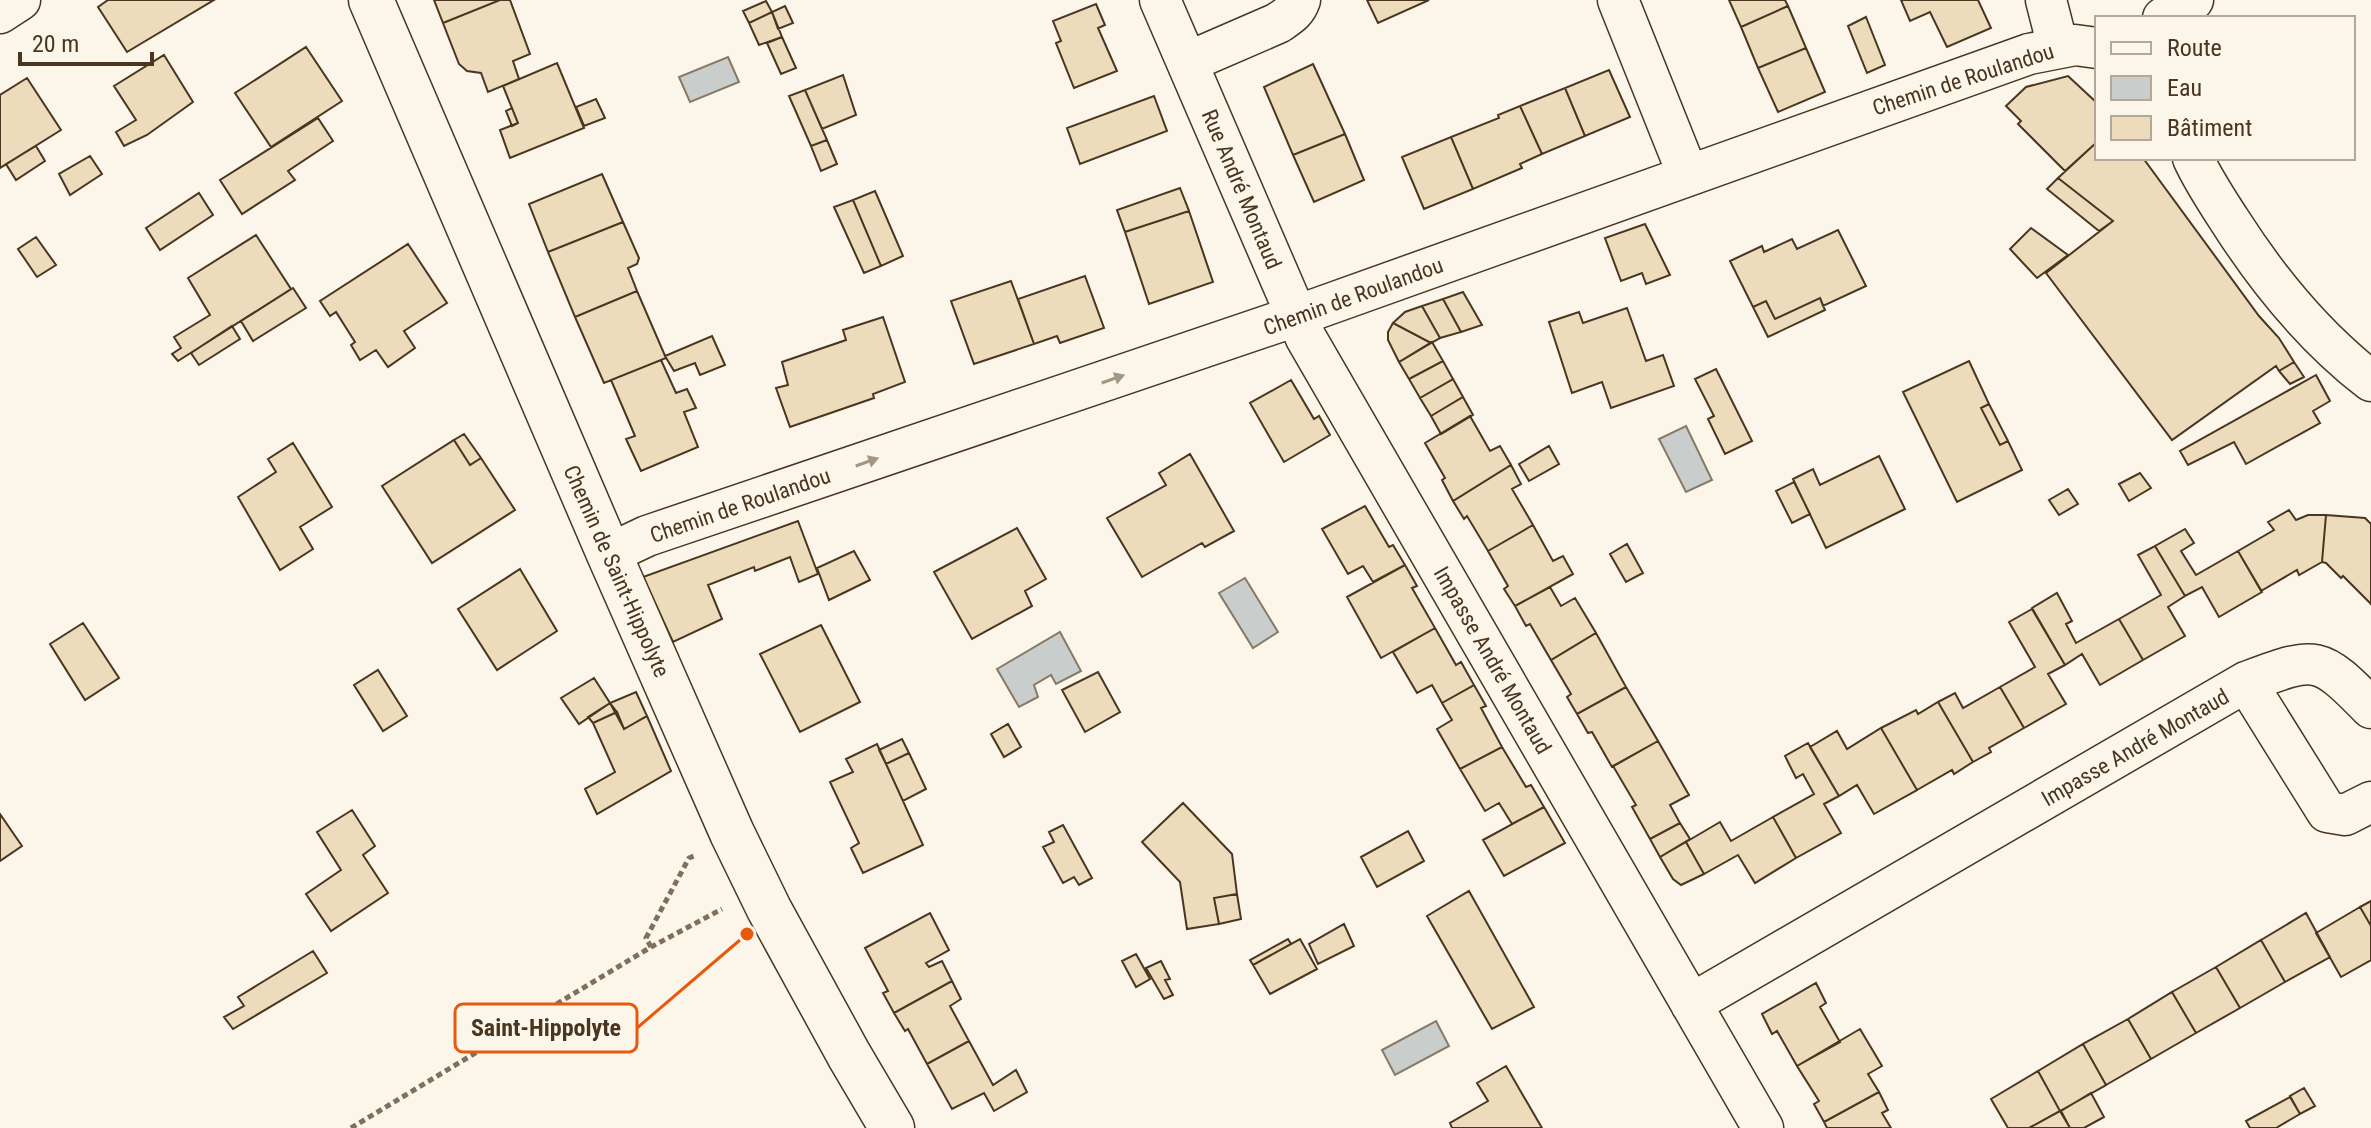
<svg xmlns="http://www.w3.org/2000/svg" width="2371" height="1128" font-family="'Roboto Condensed',sans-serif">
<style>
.water{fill:#c9cecd;stroke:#887966;stroke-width:2}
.building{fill:#ecdcbc;stroke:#4a3520;stroke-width:2}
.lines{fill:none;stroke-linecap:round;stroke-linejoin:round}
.minor-casing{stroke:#4a3520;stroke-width:43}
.tertiary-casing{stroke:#4a3520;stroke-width:47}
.path{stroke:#7f6f5c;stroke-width:5;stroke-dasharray:6 4;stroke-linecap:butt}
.minor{stroke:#fbf6e9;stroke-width:40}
.tertiary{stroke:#fbf6e9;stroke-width:44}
.oneway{fill:#a29684}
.labels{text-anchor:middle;stroke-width:6;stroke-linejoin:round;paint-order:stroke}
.street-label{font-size:22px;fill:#4a3520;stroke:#fbf6e9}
.leader{fill:none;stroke:#e8590c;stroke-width:3}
.callout-dot{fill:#e8590c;stroke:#fbf6e9;stroke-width:3}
.callout{fill:#fbf6e9;stroke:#e8590c;stroke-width:3}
.callout-label{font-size:24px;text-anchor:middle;font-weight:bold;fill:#4a3520}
</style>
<rect width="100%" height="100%" fill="#fbf6e9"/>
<path class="water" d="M728 57 739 82 690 102 679 77Z
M1686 426 1712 480 1686 492 1659 439Z
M1245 578 1278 632 1253 648 1219 593Z
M1060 632 1081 671 1056 684 1051 675 1034 685 1038 697 1019 707 997 669Z
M1436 1021 1449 1046 1395 1075 1382 1050Z"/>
<path class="building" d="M108 0H214L127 52 98 7Z
M434 0H500L443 23Z
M500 0H510L530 54 513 61 519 79 488 92 481 73 467 71 459 64 443 23Z
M1367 0H1429L1378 23Z
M1729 0H1785L1788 6 1741 27Z
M1901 0H1978L1991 28 1947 47 1930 12 1910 21Z
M766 1 772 12 749 23 743 11Z
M1096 4 1105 25 1098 28 1117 71 1074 88 1056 43 1061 41 1053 21Z
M785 6 793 23 778 29 772 12Z
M1788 6 1806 48 1758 68 1741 27Z
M772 12 782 37 759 45 749 23Z
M1866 17 1885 65 1867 73 1848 26Z
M782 37 796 68 781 74 767 43Z
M306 47 342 101 271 147 235 93Z
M1806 48 1825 92 1778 112 1758 68Z
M164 55 193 102 147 135 124 146 116 132 136 120 114 86Z
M557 63 584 128 510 158 500 130 518 123 503 86Z
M1313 64 1345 134 1293 155 1264 87Z
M1609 70 1630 117 1585 136 1565 88Z
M843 75 856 115 822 129 805 90Z
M2068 76 2097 103V142L2065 171 2018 124 2021 121 2006 106 2026 87Z
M27 78 61 130 0 168V95Z
M1565 88 1585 136 1542 154 1520 106Z
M805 90 827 140 811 146 789 96Z
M1154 96 1167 131 1080 164 1067 128Z
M596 99 605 118 584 126 576 107Z
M1520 106 1542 154 1520 164 1522 168 1473 189 1451 137 1499 118 1498 115Z
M512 108 518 123 512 126 506 111Z
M318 118 333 141 288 171 295 180 242 214 220 180Z
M1345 134 1364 180 1314 202 1293 155Z
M1451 137 1473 189 1424 209 1402 157Z
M827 140 837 164 821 171 811 146Z
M2097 142V158H2143L2259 316 2279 338 2294 362 2279 371 2276 366 2172 440 2046 273 2113 221 2058 178Z
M36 146 45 161 16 180 6 164Z
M90 156 102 174 70 195 59 174Z
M602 174 623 222 548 252 529 204Z
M2058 178 2113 221 2099 231 2047 189Z
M1180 188 1189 211 1125 232 1117 210Z
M875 191 903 256 881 266 853 200Z
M199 193 213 215 160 250 146 228Z
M853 200 881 266 864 273 834 207Z
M1189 211 1213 282 1149 304 1125 232Z
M623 222 639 258 637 264 628 268 637 291 575 317 548 252Z
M1645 224 1670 275 1646 284 1642 273 1621 281 1605 238Z
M2031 228 2068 255 2037 278 2010 249Z
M1838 230 1866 286 1823 306 1820 298 1775 319 1766 301 1753 307 1730 261 1762 246 1764 252 1792 239 1797 249Z
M256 235 291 289 178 361 172 354 181 348 174 337 210 315 188 278Z
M36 237 56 265 37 277 18 249Z
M408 244 447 303 404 331 415 348 388 367 376 350 360 360 351 345 355 342 336 312 330 316 320 301Z
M1085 276 1104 328 1060 343 1057 336 1034 344 1018 299Z
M1011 281 1034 344 974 364 951 301Z
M293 288 306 308 253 341 241 321Z
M637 291 666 358 604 383 575 317Z
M1463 292 1482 325 1461 332 1443 299Z
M1820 298 1825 310 1768 337 1753 307 1766 301 1775 319Z
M1443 299 1461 332 1440 338 1422 306Z
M1422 306 1440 338 1431 343 1393 323 1405 312Z
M1627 308 1646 361 1663 355 1674 386 1611 408 1602 382 1572 393 1549 322 1579 312 1583 323Z
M883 317 905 382 873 394 874 398 790 427 776 388 788 385 782 362 846 340 843 330Z
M1393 323 1431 343 1399 362 1388 340V332Z
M232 326 240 339 199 365 191 353Z
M712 336 725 365 700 375 695 363 674 371 665 356Z
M1432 342 1443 361 1409 379 1399 362Z
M661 360 676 393 687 389 696 408 684 412 698 447 641 471 626 439 635 436 611 380Z
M1443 361 1453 379 1420 398 1409 379Z
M1969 361 1989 404 1981 408 2000 445 2008 441 2022 470 1957 502 1903 392Z
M2294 362 2304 377 2290 384 2279 371Z
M1716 369 1752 441 1725 454 1708 419 1714 416 1695 379Z
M2316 375 2330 401 2313 411 2320 423 2246 464 2234 442 2188 465 2180 451Z
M1453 379 1463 397 1431 416 1420 398Z
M1291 380 1314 419 1319 416 1330 435 1284 462 1250 403Z
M1463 397 1473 415 1441 434 1431 416Z
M1989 404 2008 441 2000 445 1981 408Z
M1470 416 1490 451 1500 446 1511 465 1453 501 1442 480 1445 478 1425 443Z
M464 434 481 458 470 465 454 440Z
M454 440 470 465 481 458 515 510 432 563 382 486Z
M293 443 332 507 300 527 313 549 280 570 238 497 276 472 268 459Z
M1549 446 1559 464 1529 481 1519 464Z
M1190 454 1234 531 1205 547 1202 543 1142 577 1107 518 1166 485 1159 473Z
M1879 456 1905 509 1826 548 1793 479 1813 469 1820 485Z
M1511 465 1521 484 1512 489 1533 525 1488 551 1467 516 1464 519 1453 501Z
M2140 473 2151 488 2129 501 2119 484Z
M1794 482 1810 514 1792 523 1776 491Z
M2068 489 2078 504 2059 515 2049 500Z
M1365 506 1389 547 1393 545 1405 565 1373 582 1363 566 1348 574 1322 529Z
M2289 510 2296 520 2308 515H2326L2322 562 2299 575 2297 570 2261 591 2238 551 2274 530 2268 522Z
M2326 515 2365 518 2371 524V604L2343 576 2341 578 2326 563 2322 562Z
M798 521 818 574 799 582 790 557 755 571 754 567 708 585 722 619 673 642 643 577Z
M1533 525 1553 561 1563 556 1573 574 1515 606 1504 589 1508 586 1488 551Z
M1017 528 1046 579 1025 591 1032 606 972 639 934 572Z
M2185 529 2194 543 2181 551 2196 575 2238 551 2262 592 2219 617 2202 587 2185 596 2155 546Z
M1627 544 1643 573 1626 582 1610 554Z
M2155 546 2185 596 2168 607 2185 636 2143 660 2119 619 2161 595 2138 555Z
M854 551 870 580 829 600 817 568Z
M1405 565 1417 586 1412 588 1435 628 1381 658 1347 597Z
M520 569 557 631 497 670 458 609Z
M1550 587 1561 606 1575 598 1596 633 1551 660 1530 624 1526 626 1515 606Z
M2057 593 2072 621 2066 624 2076 643 2119 619 2143 660 2100 685 2082 654 2065 665 2032 608Z
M2032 609 2065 665 2048 674 2066 704 2024 728 2000 687 2035 667 2009 622Z
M83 623 119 678 85 700 50 644Z
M821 625 860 702 800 732 760 654Z
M1435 628 1456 665 1461 662 1474 685 1442 703 1432 685 1417 693 1393 652Z
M1596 633 1626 687 1577 714 1567 697 1571 694 1551 660Z
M378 670 407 716 383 731 354 685Z
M1098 672 1120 712 1085 732 1062 690Z
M594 678 610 703 579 724 561 698Z
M1474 685 1486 706 1481 708 1502 747 1460 769 1437 729 1452 720 1442 703Z
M1626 687 1658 741 1612 767 1592 732 1588 733 1577 714Z
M2000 687 2024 728 1989 748 1991 752 1973 762 1938 702 1955 693 1963 708Z
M636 692 647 716 624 729 610 703Z
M1938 702 1973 762 1954 774 1952 770 1917 790 1881 728 1916 710 1918 714Z
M610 703 617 712 593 723 588 717Z
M617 712 624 729 647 716 671 771 597 814 585 789 615 772 593 723Z
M1008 724 1021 747 1004 757 991 734Z
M1881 728 1917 790 1874 814 1857 785 1839 796 1810 747 1837 731 1847 749Z
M902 739 909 753 886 764 879 750Z
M1658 741 1689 795 1670 805 1680 823 1650 839 1632 807 1636 805 1613 766Z
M1808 743 1839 796 1824 804 1841 833 1796 858 1773 817 1814 794 1803 774 1796 778 1785 756Z
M877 744 923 845 863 873 851 848 859 843 830 782 853 772 846 759Z
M1502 747 1526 787 1531 785 1544 807 1512 824 1499 803 1485 811 1460 769Z
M909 753 926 789 903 801 886 764Z
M1183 803 1232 854 1237 894 1214 898 1219 924 1187 929 1180 882 1142 842Z
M1544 807 1565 843 1504 876 1483 840Z
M352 810 375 846 363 855 388 893 331 931 306 894 341 870 317 832Z
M0 814 22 846 0 861Z
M1773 817 1796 858 1755 883 1738 855 1704 874 1686 842 1720 822 1731 841Z
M1680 823 1690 839 1660 857 1650 839Z
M1063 825 1092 878 1079 885 1074 877 1063 883 1043 847 1054 842 1049 832Z
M1408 831 1424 861 1377 887 1361 857Z
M1686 842 1704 874 1681 885 1673 879 1660 857Z
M1469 891 1534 1007 1492 1029 1427 916Z
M1237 894 1241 919 1219 924 1214 898Z
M2371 901V926L2360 907Z
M2360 907 2371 926V960L2341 977 2316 933Z
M930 913 949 950 926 963 929 967 942 961 952 981 894 1013 883 993 888 991 865 948Z
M2306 913 2330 957 2285 982 2261 940Z
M1344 924 1354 946 1318 964 1309 944Z
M1288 939 1291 944 1253 965 1250 960Z
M1300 939 1317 969 1270 994 1253 965Z
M2261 940 2285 982 2240 1008 2216 967Z
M313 951 327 973 233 1029 224 1017 244 1006 238 997Z
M1136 954 1150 979 1136 987 1122 961Z
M1161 961 1170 979 1165 980 1173 995 1164 999 1146 968Z
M2216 967 2240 1008 2196 1033 2172 992Z
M952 981 961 999 950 1006 969 1041 927 1064 908 1029 905 1031 894 1013Z
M1816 983 1826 1003 1820 1007 1840 1042 1797 1066 1777 1031 1772 1034 1762 1014Z
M2172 992 2196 1033 2151 1059 2128 1019Z
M2128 1019 2151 1059 2106 1085 2083 1044Z
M1860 1029 1882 1066 1868 1074 1879 1092 1824 1122 1814 1104 1819 1101 1797 1066Z
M969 1041 993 1085 1016 1070 1027 1092 994 1111 984 1093 952 1109 927 1064Z
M2083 1044 2106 1085 2060 1111 2038 1071Z
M1506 1066 1542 1128H1452L1450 1123 1488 1101 1477 1083Z
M2038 1071 2060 1111 2029 1128H2008L1991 1099Z
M2304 1088 2315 1106 2300 1114 2290 1096Z
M1879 1092 1888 1110 1882 1113 1891 1128H1827L1824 1122Z
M2091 1093 2104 1117 2084 1128H2070L2061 1111Z
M2290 1097 2300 1114 2276 1128H2250L2246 1121Z
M2060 1111 2070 1128H2029Z"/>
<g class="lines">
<g class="minor-casing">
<path id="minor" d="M1160 0 1306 338 1763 1128
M1618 0 1688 175
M2046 0 2058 47
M0 13 20 0
M2163 18 2193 0
M1188 62 1278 23C1288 16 1296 12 1300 0
M2193 158C2203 180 2217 201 2230 221 2269 282 2314 337 2371 381
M609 554 647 536 1296 316 2029 54 2075 45 2097 48
M2246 682 2327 812 2345 815 2371 802
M1691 1004 2246 682C2317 656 2318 654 2371 708"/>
</g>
<g class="tertiary-casing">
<path id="tertiary" d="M371 0 609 554 732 833 769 909 849 1055 892 1128"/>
</g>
<path class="path" d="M651 947 646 938 689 858 694 856
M351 1128 651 947 722 909"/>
<use href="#minor" class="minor"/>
<use href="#tertiary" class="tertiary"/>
</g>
<defs><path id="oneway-solid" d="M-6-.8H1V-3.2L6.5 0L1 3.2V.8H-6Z" transform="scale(2)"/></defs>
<g class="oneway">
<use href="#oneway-solid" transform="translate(1113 379) rotate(-19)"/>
<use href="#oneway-solid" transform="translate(867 462) rotate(-19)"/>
</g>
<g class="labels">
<g class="street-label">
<text transform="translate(1963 79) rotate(-18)" y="8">Chemin de Roulandou</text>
<text transform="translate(1242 189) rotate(67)" y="8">Rue André Montaud</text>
<text transform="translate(1353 296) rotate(-20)" y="8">Chemin de Roulandou</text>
<text transform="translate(740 505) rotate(-19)" y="8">Chemin de Roulandou</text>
<text transform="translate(617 571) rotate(66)" y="8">Chemin de Saint-Hippolyte</text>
<text transform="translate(1493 660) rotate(60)" y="8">Impasse André Montaud</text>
<text transform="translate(2135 747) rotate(-30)" y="8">Impasse André Montaud</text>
</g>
</g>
<path class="leader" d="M747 934L637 1028"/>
<circle class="callout-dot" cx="747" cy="934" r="8"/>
<rect class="callout" x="455" y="1004" width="182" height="48" rx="8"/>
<g class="callout-label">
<text x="546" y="1036">Saint-Hippolyte</text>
</g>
<rect x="2095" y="16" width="260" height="144" fill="#fbf6e9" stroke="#b4a999" stroke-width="2"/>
<rect x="2111" y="42" width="40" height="12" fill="#fbf6e9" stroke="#b4a999" stroke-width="2"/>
<text x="2167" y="56" font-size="24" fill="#4a3520">Route</text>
<rect x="2111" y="76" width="40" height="24" fill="#c9cecd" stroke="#b4a999" stroke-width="2"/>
<text x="2167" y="96" font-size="24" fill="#4a3520">Eau</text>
<rect x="2111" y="116" width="40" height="24" fill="#ecdcbc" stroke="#b4a999" stroke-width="2"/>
<text x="2167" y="136" font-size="24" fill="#4a3520">Bâtiment</text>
<path d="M20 52v12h132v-12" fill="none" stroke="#4a3520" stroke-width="4"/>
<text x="32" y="52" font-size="24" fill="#4a3520" stroke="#fbf6e9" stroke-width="6" paint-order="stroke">20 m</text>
</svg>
